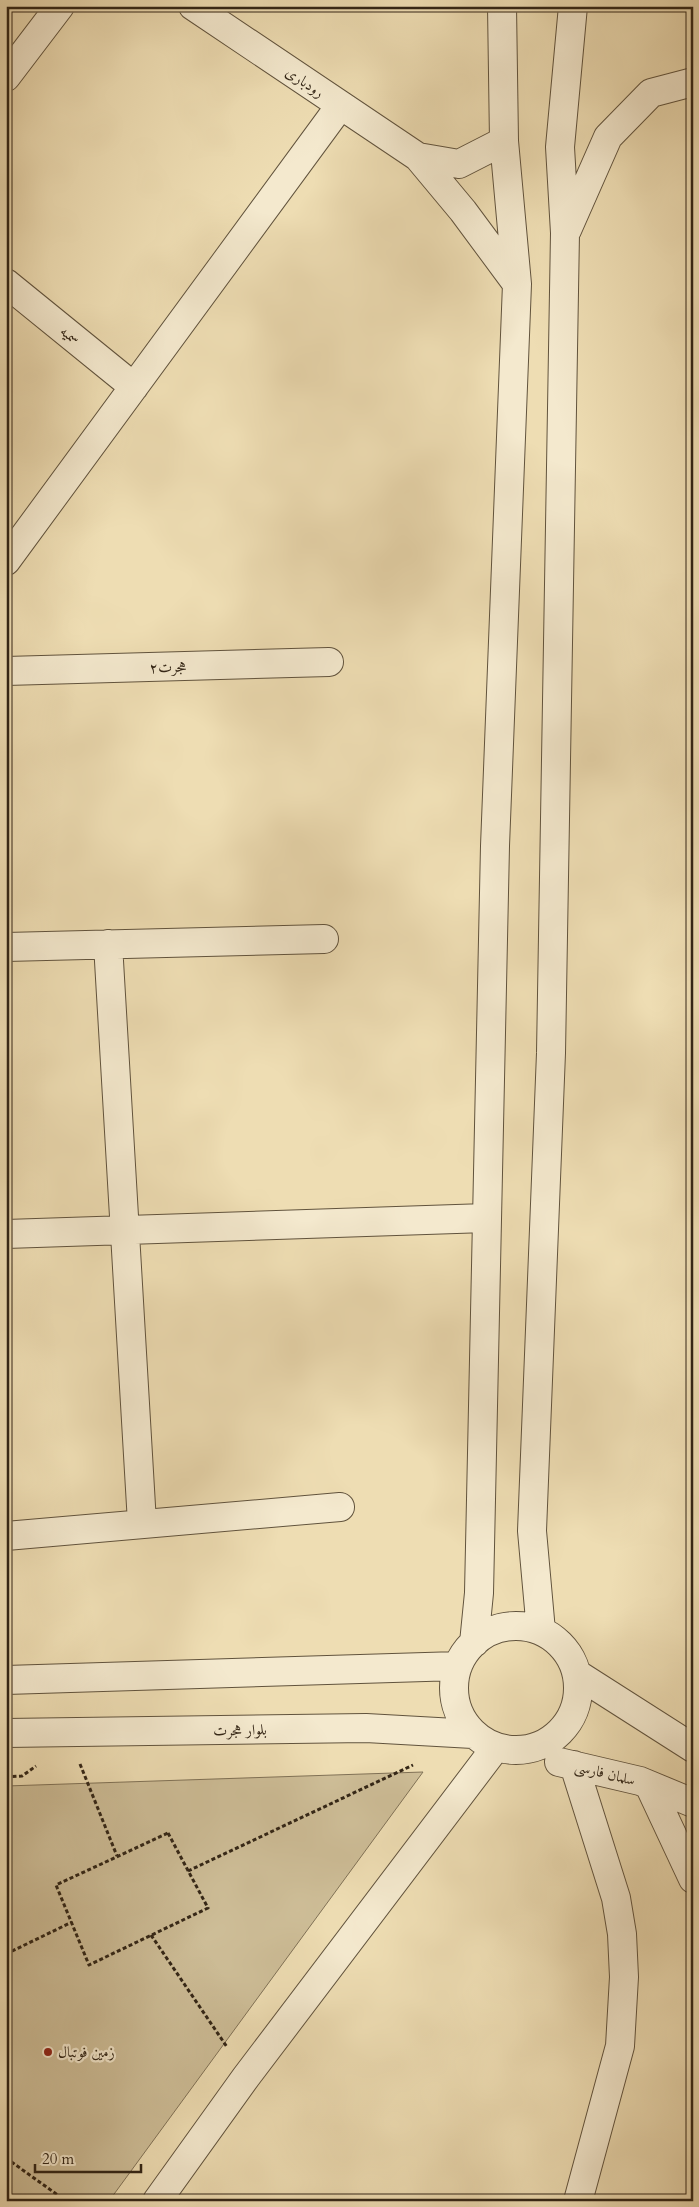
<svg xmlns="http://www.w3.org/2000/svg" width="699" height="2207" font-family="Cardo,Amiri,serif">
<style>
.green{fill:#cebe98;stroke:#807257}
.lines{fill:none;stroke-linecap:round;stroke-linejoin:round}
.minor-casing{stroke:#61533d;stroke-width:30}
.path{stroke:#322516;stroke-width:3;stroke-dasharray:4 2.5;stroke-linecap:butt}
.minor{stroke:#f4e9ce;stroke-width:28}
.poi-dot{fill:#8f2418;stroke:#f4e9ce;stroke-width:2}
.labels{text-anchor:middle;stroke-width:4.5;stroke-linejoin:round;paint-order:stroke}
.street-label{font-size:15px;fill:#322516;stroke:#f4e9ce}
.poi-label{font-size:15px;fill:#322516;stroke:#f4e9ce;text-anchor:start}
</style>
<rect width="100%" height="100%" fill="#eeddb3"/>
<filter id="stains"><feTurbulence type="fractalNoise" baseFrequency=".004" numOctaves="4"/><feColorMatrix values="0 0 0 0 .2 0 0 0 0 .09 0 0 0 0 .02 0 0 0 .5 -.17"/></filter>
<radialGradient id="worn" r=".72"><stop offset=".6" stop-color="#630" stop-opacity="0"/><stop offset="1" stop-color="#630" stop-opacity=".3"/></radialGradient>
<path class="green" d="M423 1772 109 2201H21L6 2190V1786Z"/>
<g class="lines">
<g class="minor-casing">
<path id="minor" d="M193 6 418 157 463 211 517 284
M6 77 60 6
M418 157 459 164 504 141
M567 230 608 137 651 93 693 82
M6 283 134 387
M6 561 340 106
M6 671 329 662
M108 944 142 1523
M6 947 324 939
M6 1234 486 1218
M6 1536 340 1507
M454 1688a62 62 0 1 1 124 0a62 62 0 1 1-124 0Z
M541 1631 532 1531 551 1053 565 233 560 147 573 6
M474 1643 479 1593 495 846 517 284 504 141 502 6
M577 1674 693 1748
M6 1680 458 1666
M6 1733 366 1728 473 1734
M559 1762 640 1781 693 1803
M574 1765 616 1898 622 1934 624 1977 620 2046 578 2201
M649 1785 693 1879
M157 2201 246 2077 496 1747"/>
</g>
<path class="path" d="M80 1764 117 1856
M6 1777 22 1776 36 1766
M168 1833 208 1908 89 1965 56 1885Z
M188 1871 413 1765
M151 1935 227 2047
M6 1954 72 1922
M6 2158 66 2201"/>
<use href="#minor" class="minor"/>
</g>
<circle class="poi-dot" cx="48" cy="2052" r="5"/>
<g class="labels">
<g class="street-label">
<text transform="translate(305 82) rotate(34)" y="5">رودباری</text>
<text transform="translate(70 335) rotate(39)" y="5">سمیه</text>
<text transform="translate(168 667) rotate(-2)" y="5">هجرت۲</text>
<text transform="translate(240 1730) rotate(-1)" y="5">بلوار هجرت</text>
<text transform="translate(605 1773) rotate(14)" y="5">سلمان فارسی</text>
</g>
<g class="poi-label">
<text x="58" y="2057">زمین فوتبال</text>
</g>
</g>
<rect width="699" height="2207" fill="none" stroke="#eeddb3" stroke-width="25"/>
<rect x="8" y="8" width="684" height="2192" fill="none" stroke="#322516" stroke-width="2.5"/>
<rect x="12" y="12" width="674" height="2182" fill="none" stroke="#322516"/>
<path d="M35 2164v8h106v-8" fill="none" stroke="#322516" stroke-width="2.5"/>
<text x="42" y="2164" font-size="15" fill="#322516" stroke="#f4e9ce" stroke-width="4" paint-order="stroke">20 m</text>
<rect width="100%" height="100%" filter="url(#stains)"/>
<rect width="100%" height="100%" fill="url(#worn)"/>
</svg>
